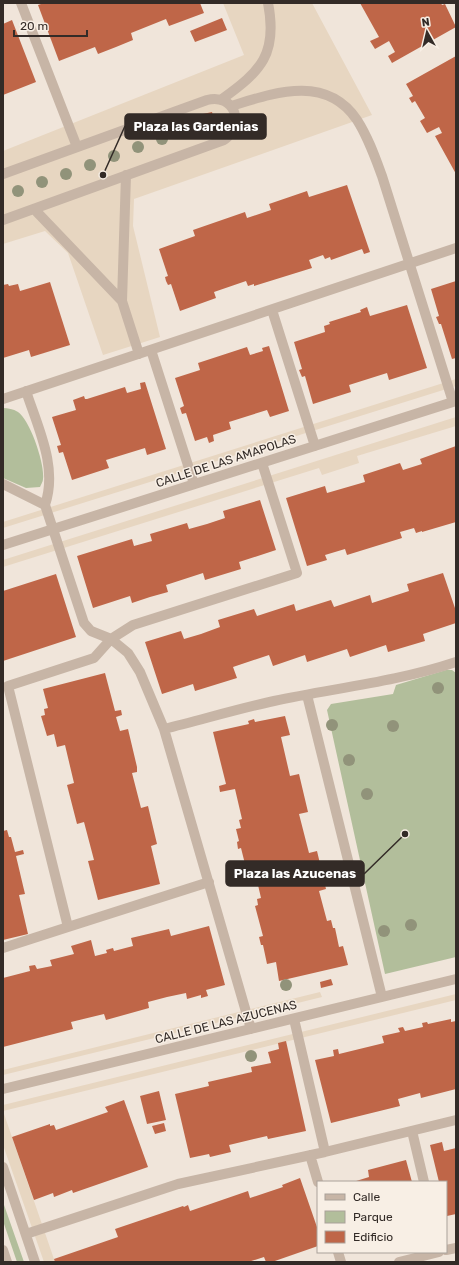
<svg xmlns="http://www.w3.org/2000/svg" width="459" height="1265" font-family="Rubik,sans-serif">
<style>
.green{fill:#b2be9b}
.plaza{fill:#e7d6c1}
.building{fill:#bf6648}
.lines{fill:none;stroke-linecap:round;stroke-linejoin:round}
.minor{stroke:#c7b5a6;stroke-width:10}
.tree{fill:#91937a}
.labels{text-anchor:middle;stroke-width:3;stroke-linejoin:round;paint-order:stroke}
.street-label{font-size:12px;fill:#332b27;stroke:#f8efe5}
.leader{fill:none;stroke:#332b27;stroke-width:1.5}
.callout-dot{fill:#332b27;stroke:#f8efe5;stroke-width:1.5}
.callout{fill:#332b27;stroke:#332b27;stroke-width:1.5}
.callout-label{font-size:13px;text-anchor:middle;font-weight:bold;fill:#fff}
</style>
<rect width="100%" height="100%" fill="#f0e5da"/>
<path class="green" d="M3 408C8 408 13 409 18 412 30 420 45 464 43 479 43 482 41 484 40 487L26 488 3 478Z
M446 670H452L456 673V957L385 974 327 710 331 704 393 694 396 685Z
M3 1202 24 1262H17L3 1221Z"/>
<path class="plaza" d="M223 3H312L372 115 134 199 133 226 160 337 103 355 68 253 45 231 3 244V151L244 55Z
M456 379V386L3 528V522Z
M456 417V426L357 456 359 463 322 475 319 468 3 567V560Z
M320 992 322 997 3 1075V1070Z
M456 994V1000L3 1111 55 1262H44L3 1145V1105Z"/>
<path class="building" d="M44 3H200L204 13 169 26 166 19 131 33 133 40 116 47 98 54 95 47 59 61 38 5Z
M360 3H441L442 5 445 4 456 27 392 63 388 56 395 52 389 41 375 49 370 41 379 37Z
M222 18 227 30 195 42 190 31Z
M12 20 36 82 3 95V24Z
M456 56V174L435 136 442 133 439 127 427 133 420 121 425 118 415 101 412 103 409 98 413 96 406 84Z
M212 112 217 130 208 133 203 114Z
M347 185 370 252 364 254 362 249 331 260 330 257 325 259 323 255 309 260 312 268 254 286V284L248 286 246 281 214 292 216 298 180 311 171 284 168 285 166 281 165 277 168 276 159 249 195 236 193 230 245 212 247 218 271 210 269 204 307 191 309 197Z
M456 281V358L452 359 441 324H439L436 317 439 316 431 289Z
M50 282 70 345 31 357 29 350 3 358V285L8 284 9 286 18 284 20 291Z
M407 305 427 368 389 380 387 373 349 385 351 392 313 404 305 376 302 377 299 370 302 369 294 342 325 332 324 326 330 324 329 322 361 312 360 310 367 307 370 316Z
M269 346 289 411 270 417 267 410 229 422 231 429 213 435 214 441 209 443 207 437 195 441 186 413 182 414 180 408 184 406 175 378 200 370 198 363 247 347 250 355 263 351 262 348Z
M145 382 166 449 147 455 145 448 106 460 109 468 72 480 63 452 59 453 57 446 61 445 52 417 76 410 73 400 84 396 85 399H87L125 387 127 393 141 389 140 383Z
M456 446V522L422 532V531L416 533 414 528 400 532 402 538 347 555 345 549 325 555 327 560 307 566 286 498 325 486 327 493 365 482 363 475 400 463 403 470 422 464 420 459Z
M260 500 276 550 239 562 241 569 205 580 203 573 166 585 168 592 150 597 132 603 130 596 93 608 77 556 132 539 134 546 152 541 150 534 187 523 189 529 207 524 225 518 223 511Z
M443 573 456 611V623L423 634 425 641 388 652 386 645 350 657 347 649 307 662 305 655 273 666 269 655 233 667 237 678 195 691 193 684 162 694 145 642 181 631 184 639 201 634 220 627 218 620 254 609 257 616 294 604 296 611 331 600 334 607 370 595 372 603 409 591 407 584Z
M56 574 76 637 3 661V591Z
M105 673 115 711 121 710 122 715 116 717 120 731 128 729 137 767V772L132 773 141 808 148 806 157 844 151 846 160 884 98 900 88 861 94 860 84 822 77 824 67 785 74 783 65 745 57 747 54 734 47 736 41 716 45 715 44 709 48 708 43 689Z
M285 716 290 735 281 737 290 776 299 774 308 812 299 814 309 853 317 851 326 889 319 891 327 921 331 920 333 928H335L339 947 343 946 348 965 279 981 276 962 267 964 263 945H261L259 937 263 936 255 906 258 905 257 899 261 898 258 885 254 886 253 879 256 878 253 866 246 868 241 848 238 849 237 842 239 841 236 829 241 828 239 820 242 819 235 789 220 792 219 786 226 784 213 732 249 724 248 721 254 719 255 722Z
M7 830 9 837H11L15 852 23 850 24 854 16 856 25 894 19 895 28 934 3 940V831Z
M209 926 225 985 206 990 208 996 201 998V995L187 999 186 993 167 997 148 1002 149 1008 106 1020 104 1014 71 1022 73 1029 3 1047V978L30 971 29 966 35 965 37 969 52 966 50 960 74 954 71 946 91 940 95 956 107 953 106 950 113 948 114 951 133 946 131 938 169 929 171 936Z
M331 979 333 985 321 988 320 982Z
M451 1019V1022L456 1021V1089L421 1098 420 1093 398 1099 400 1106 331 1123 315 1060 334 1056 333 1050 338 1049 339 1054 384 1043 382 1036 400 1032 398 1028 403 1027 405 1031 423 1027 422 1023 427 1022 428 1024Z
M286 1041 306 1131 268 1139 267 1136 229 1145 231 1152 210 1157 209 1154 190 1158 175 1094 209 1086 208 1082 252 1072 251 1067 271 1063 268 1052 279 1049 278 1043Z
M159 1091 166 1120 147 1124 140 1096Z
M124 1100 148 1167 73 1193 72 1190 54 1197 53 1193 34 1200 12 1137 50 1124V1126L54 1125 56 1130 108 1112 105 1107Z
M164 1123 166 1131 155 1134 152 1126Z
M442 1142 444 1151 456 1148V1214L447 1216 446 1182H439L430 1145Z
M406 1160 412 1182H353L369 1177 368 1170Z
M300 1178 318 1230V1246L272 1262H266L264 1257 248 1262H55L54 1259 118 1237 115 1229 183 1206 184 1207 188 1205 190 1211 248 1191 250 1198 283 1187 282 1185Z"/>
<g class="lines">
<path class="minor" d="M21 3 77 147
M222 99C261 71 278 54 268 3
M231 106C274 93 326 74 357 120 368 137 375 157 382 176L453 402
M3 174 207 100C234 93 246 124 224 140L3 220
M126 175 122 301 139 354
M34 209 122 301
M272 310 315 446
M151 350 194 484
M26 391C38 428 58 467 45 505
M3 399 456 248
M3 484 45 505 84 623 91 631 111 639 128 653 140 672 164 729
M3 545 456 401
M307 695 382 997
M209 882 68 927 8 686 94 658 111 639 133 625 297 573 262 463
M3 948 68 927
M294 1019 325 1152
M251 1029 164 729C201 720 237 709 274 701 335 688 396 682 456 662
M3 1089 456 979
M412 1131 424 1182
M310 1155 318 1182
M3 1167 35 1262
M26 1234 178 1184 325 1152 456 1120
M3 1250 7 1262
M446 1250 456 1248
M338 1252 341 1262
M399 1262 439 1252"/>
</g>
<g class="tree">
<circle cx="162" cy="139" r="6"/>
<circle cx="138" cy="147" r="6"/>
<circle cx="114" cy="156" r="6"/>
<circle cx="90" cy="165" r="6"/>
<circle cx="66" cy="174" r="6"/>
<circle cx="42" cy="182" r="6"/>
<circle cx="18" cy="191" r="6"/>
<circle cx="438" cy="688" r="6"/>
<circle cx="332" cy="725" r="6"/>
<circle cx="393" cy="726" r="6"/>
<circle cx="349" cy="760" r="6"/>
<circle cx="367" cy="794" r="6"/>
<circle cx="411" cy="925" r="6"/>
<circle cx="384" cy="931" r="6"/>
<circle cx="286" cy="985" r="6"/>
<circle cx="251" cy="1056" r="6"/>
</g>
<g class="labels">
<g class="street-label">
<text transform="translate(226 461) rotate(-18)" y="4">CALLE DE LAS AMAPOLAS</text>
<text transform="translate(226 1022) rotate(-14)" y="4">CALLE DE LAS AZUCENAS</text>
</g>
</g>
<path class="leader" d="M103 175L125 126M405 834L364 874"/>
<g class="callout-dot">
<circle cx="103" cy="175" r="4"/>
<circle cx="405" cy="834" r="4"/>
</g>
<g class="callout">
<rect x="125" y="114" width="141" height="25" rx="4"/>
<rect x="226" y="861" width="138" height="25" rx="4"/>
</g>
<g class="callout-label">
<text x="196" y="131">Plaza las Gardenias</text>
<text x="295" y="878">Plaza las Azucenas</text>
</g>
<rect width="459" height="1265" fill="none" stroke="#332b27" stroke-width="8"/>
<rect x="317" y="1181" width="130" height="72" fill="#f8efe5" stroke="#a9a199"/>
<rect x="325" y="1194" width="20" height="6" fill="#c7b5a6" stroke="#a9a199"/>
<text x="353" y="1201" font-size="12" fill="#332b27">Calle</text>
<rect x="325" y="1211" width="20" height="12" fill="#b2be9b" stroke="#a9a199"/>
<text x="353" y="1221" font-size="12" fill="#332b27">Parque</text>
<rect x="325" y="1231" width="20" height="12" fill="#bf6648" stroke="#a9a199"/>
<text x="353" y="1241" font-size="12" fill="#332b27">Edificio</text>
<g transform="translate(427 32) rotate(352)" stroke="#f8efe5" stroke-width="3" paint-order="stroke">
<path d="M0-3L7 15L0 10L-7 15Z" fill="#332b27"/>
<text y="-6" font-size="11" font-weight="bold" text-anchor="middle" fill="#332b27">N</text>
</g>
<path d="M14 30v6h73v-6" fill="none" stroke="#332b27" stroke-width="2"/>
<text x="20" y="30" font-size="12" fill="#332b27" stroke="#f8efe5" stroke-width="3" paint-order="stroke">20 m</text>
</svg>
